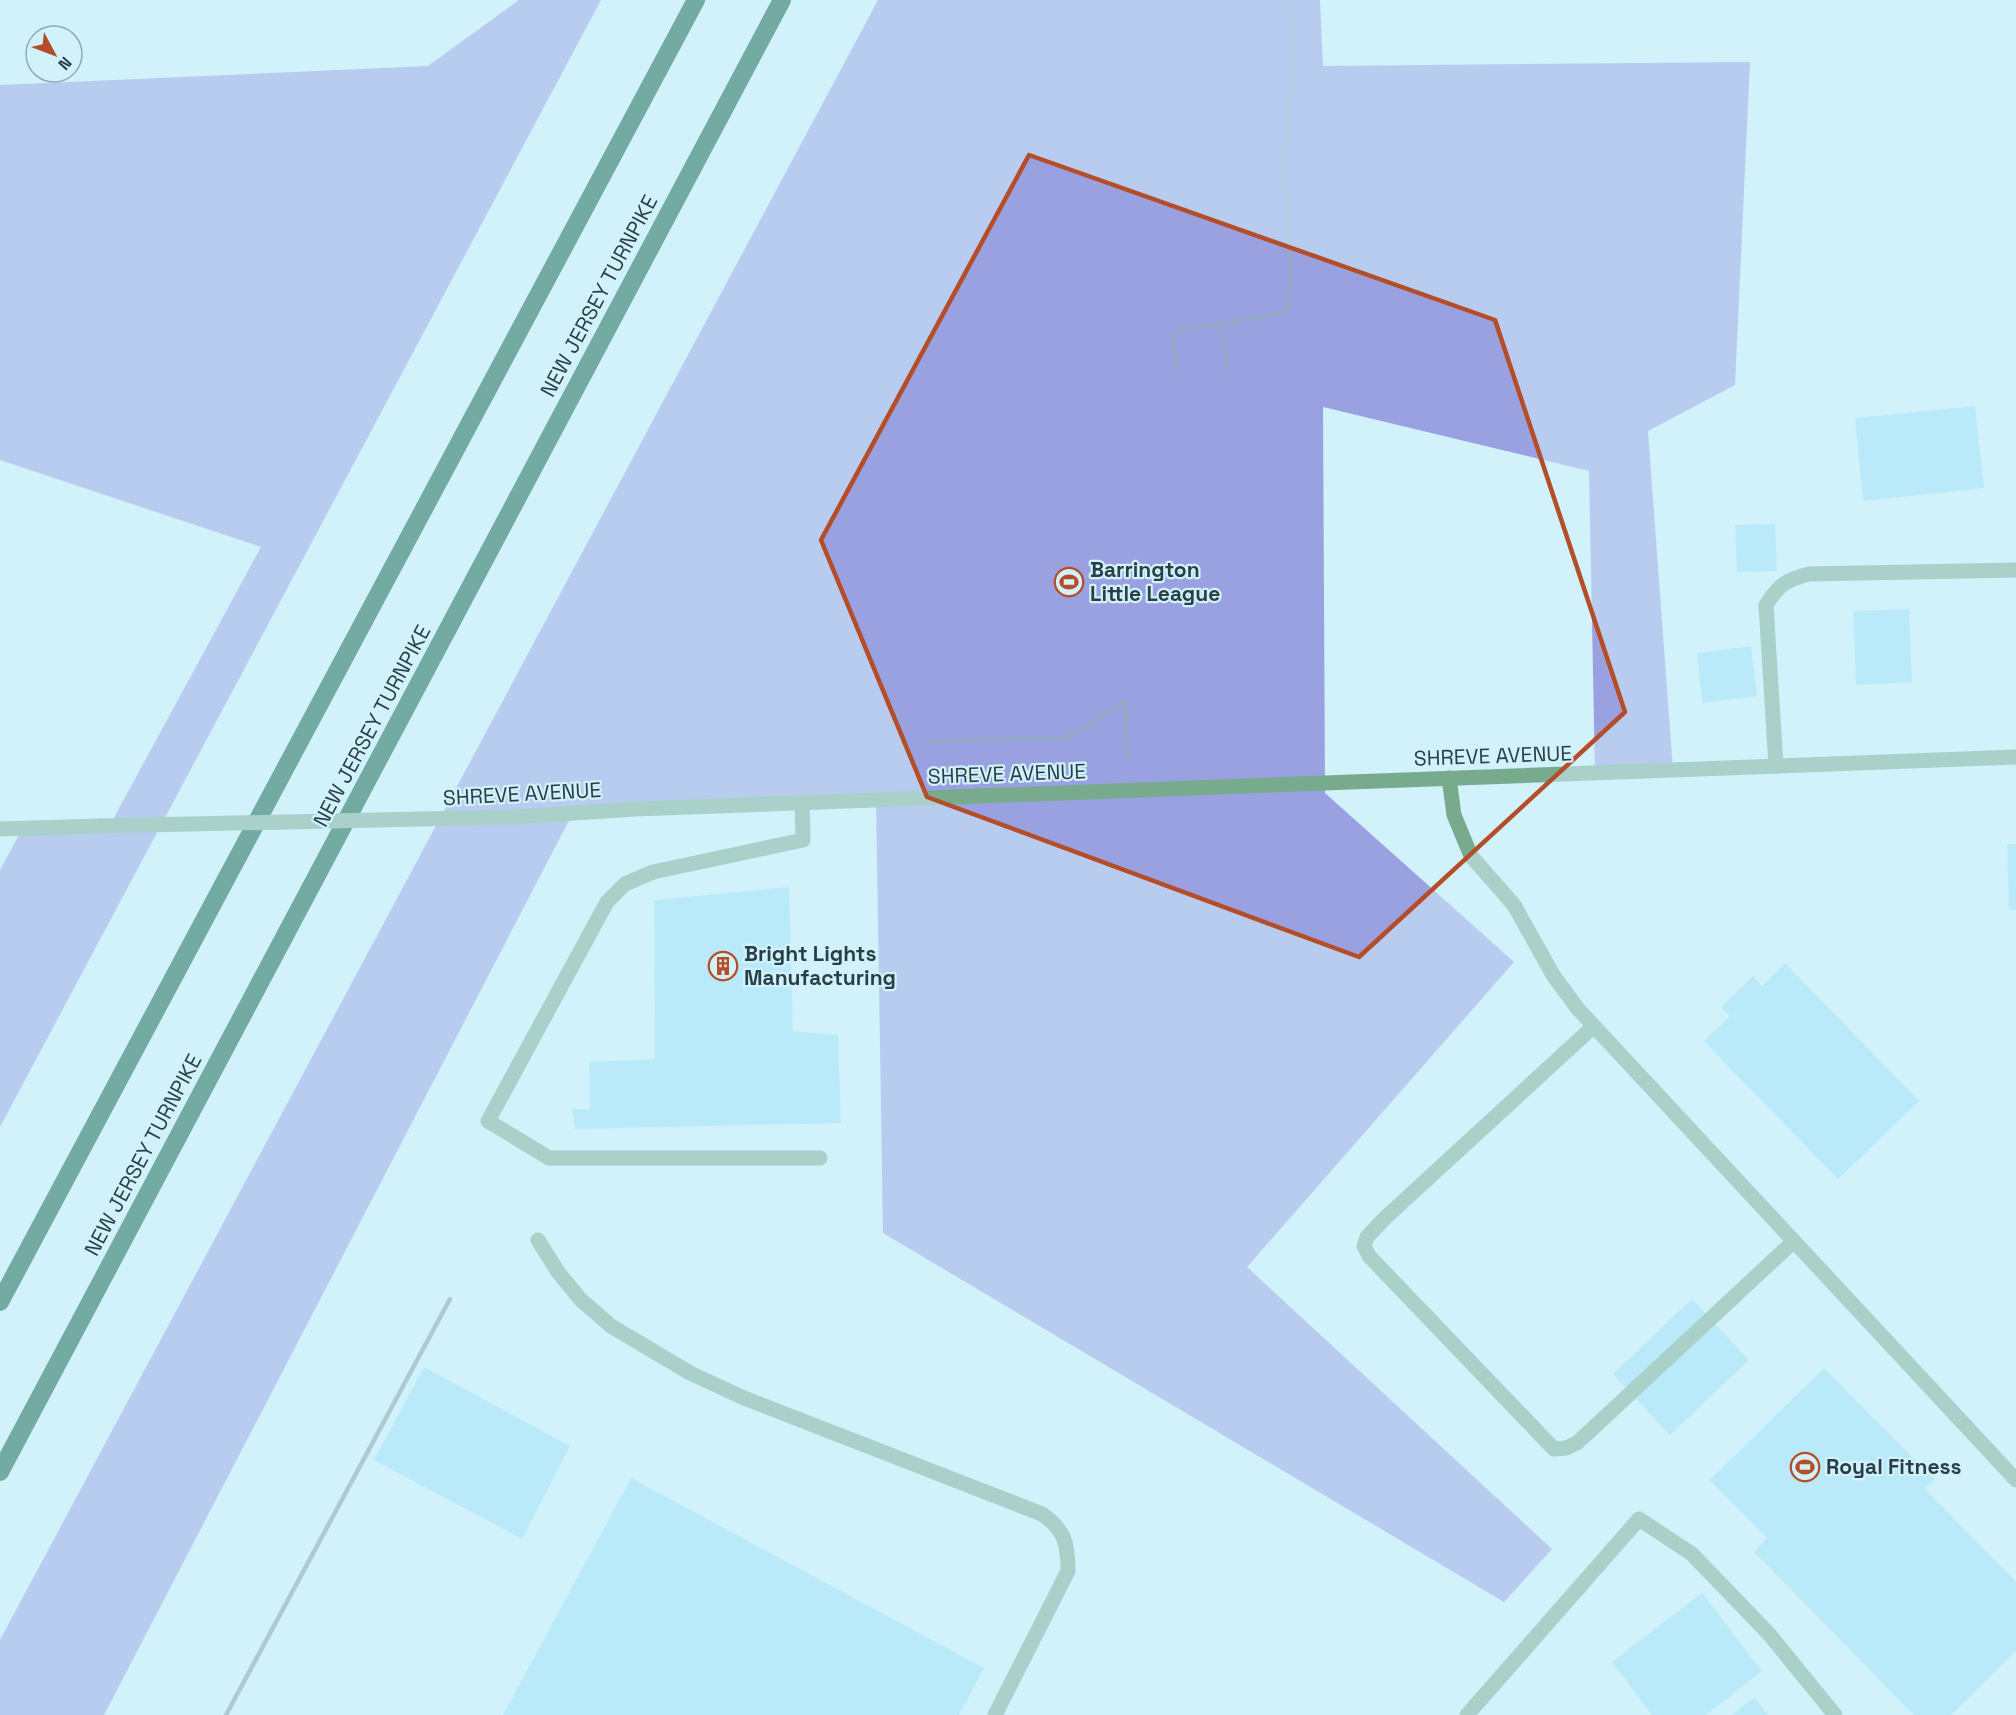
<svg xmlns="http://www.w3.org/2000/svg" width="2016" height="1715" font-family="'Space Grotesk',sans-serif">
<style>
.forest{fill:#9aa1e1}
.building{fill:#9ee3f8}
.lines{fill:none;stroke-linecap:round;stroke-linejoin:round}
.path{stroke:#91adb6;stroke-width:4;stroke-dasharray:4.5 3;stroke-linecap:butt}
.lane{stroke:#78ab8e;stroke-width:15}
.street{stroke:#78ab8e;stroke-width:15}
.highway{stroke:#015735;stroke-width:18}
.rail{stroke:#809ba3;stroke-width:4.5}
.street-bridge{stroke:#78ab8e;stroke-width:15}
.marked{fill:none;stroke:#b44d28;stroke-width:4.5;stroke-linejoin:round}
.labels{text-anchor:middle;stroke-width:4.5;stroke-linejoin:round;paint-order:stroke}
.street-label{font-size:21px;fill:#293f46;stroke:#d1f1fb}
.poi-label{font-size:21px;font-weight:bold;fill:#293f46;stroke:#d1f1fb;text-anchor:start}
</style>
<rect width="100%" height="100%" fill="#d1f1fb"/>
<path class="forest" d="M519 0H601L0 1127V870L20 833 111 823 261 547 0 460V85L428 66Z
M878 0H1320L1323 66 1750 62 1735 385 1648 431 1673 770 1595 772 1589 471 1323 407 1325 793 1514 962 1247 1267 1552 1549 1504 1602 883 1233 876 800 576 807 104 1715H0V1640Z"/>
<path class="building" d="M1975 406 1984 488 1863 501 1855 418Z
M1775 524 1777 571 1737 572 1735 525Z
M1909 609 1912 682 1856 685 1853 611Z
M1751 646 1757 696 1702 703 1697 653Z
M2007 844H2016V910H2009Z
M789 887 793 1031 838 1035 841 1123 575 1129 572 1109H590L589 1062 655 1059 654 900Z
M1785 963 1919 1101 1838 1179 1704 1041 1730 1016 1721 1007 1753 976 1762 986Z
M1692 1299 1749 1360 1670 1435 1613 1374Z
M424 1367 570 1446 522 1539 374 1460Z
M1824 1368 1935 1480 1925 1489 2016 1582V1651L1951 1715H1914L1754 1552 1767 1538 1710 1480Z
M631 1478 984 1668 959 1715H503Z
M1702 1593 1762 1671 1706 1715H1652L1612 1662Z
M1754 1697 1768 1715H1732Z"/>
<g class="lines">
<path class="path" d="M1219 324 1228 369
M1177 369 1173 332 1288 312 1291 261 1284 166 1293 62 1290 0
M1126 701 1127 761
M927 741 1066 738 1126 701"/>
<path class="lane" d="M1776 766 1766 605C1779 585 1785 580 1809 574L2016 570
M1449 778 1454 815 1471 856 1514 905 1553 975 1578 1009 2016 1480
M802 802 803 840 653 872 625 884 607 902 488 1121 549 1158H820
M1594 1026 1385 1218 1367 1237 1364 1246 1369 1256 1554 1449 1566 1448 1577 1443 1794 1241
M538 1240 558 1272 581 1300 611 1326 690 1373 744 1398 1042 1514C1065 1530 1068 1544 1068 1571L995 1715
M1467 1715 1639 1519 1692 1554 1769 1634 1835 1715"/>
<path class="street" d="M514 817 635 809 2016 757
M0 829 101 826"/>
<path class="highway" d="M0 1302 696 0
M0 1472 782 0"/>
<path class="rail" d="M226 1715 450 1299"/>
<path class="street-bridge" d="M101 826 514 817"/>
</g>
<path d="M0 0H2016V1715H0ZM1029 155 1495 320 1625 712 1359 957 927 797 821 540Z" fill="#d1f1fb" fill-opacity=".55" fill-rule="evenodd"/>
<path class="marked" d="M1029 155 1495 320 1625 712 1359 957 927 797 821 540Z"/>
<defs>
<g id="stadium-ring" transform="scale(1.5)"><circle r="9.5" fill="#d1f1fb" stroke="#b44d28" stroke-width="1.5"/><path d="M0-5a6.5 5 0 1 0 0 10a6.5 5 0 1 0 0-10ZM-3.5-1.8h7v3.6h-7Z" fill="#b44d28"/></g>
<g id="building-ring" transform="scale(1.5)"><circle r="9.5" fill="#d1f1fb" stroke="#b44d28" stroke-width="1.5"/><path d="M-4-6H4V6H1V3H-1V6H-4ZM-2.5-4.3h1.7v1.8h-1.7ZM.8-4.3h1.7v1.8H.8ZM-2.5-1h1.7V.8h-1.7ZM.8-1h1.7V.8H.8Z" fill="#b44d28"/></g>
</defs>
<g fill-rule="evenodd">
<use href="#stadium-ring" x="1069" y="582"/>
<use href="#building-ring" x="723" y="966"/>
<use href="#stadium-ring" x="1805" y="1467"/>
</g>
<g class="labels">
<g class="street-label">
<text transform="translate(599 296) rotate(-62)" y="7">NEW JERSEY TURNPIKE</text>
<text transform="translate(372 726) rotate(-62)" y="7">NEW JERSEY TURNPIKE</text>
<text transform="translate(1493 756) rotate(-2)" y="7">SHREVE AVENUE</text>
<text transform="translate(1007 774) rotate(-2)" y="7">SHREVE AVENUE</text>
<text transform="translate(522 794) rotate(-3)" y="7">SHREVE AVENUE</text>
<text transform="translate(143 1155) rotate(-62)" y="7">NEW JERSEY TURNPIKE</text>
</g>
<g class="poi-label">
<text x="1090" y="577">Barrington<tspan x="1090" dy="24">Little League</tspan></text>
<text x="744" y="961">Bright Lights<tspan x="744" dy="24">Manufacturing</tspan></text>
<text x="1826" y="1474">Royal Fitness</text>
</g>
</g>
<g transform="translate(54 54) rotate(131)"><circle r="28" fill="#d1f1fb" stroke="#8eaab3" stroke-width="1.5"/>
<path d="M0-4.5L10 22L0 15L-10 22Z" fill="#b44d28"/>
<text y="-9" font-size="16" font-weight="bold" text-anchor="middle" fill="#293f46">N</text>
</g>
</svg>
